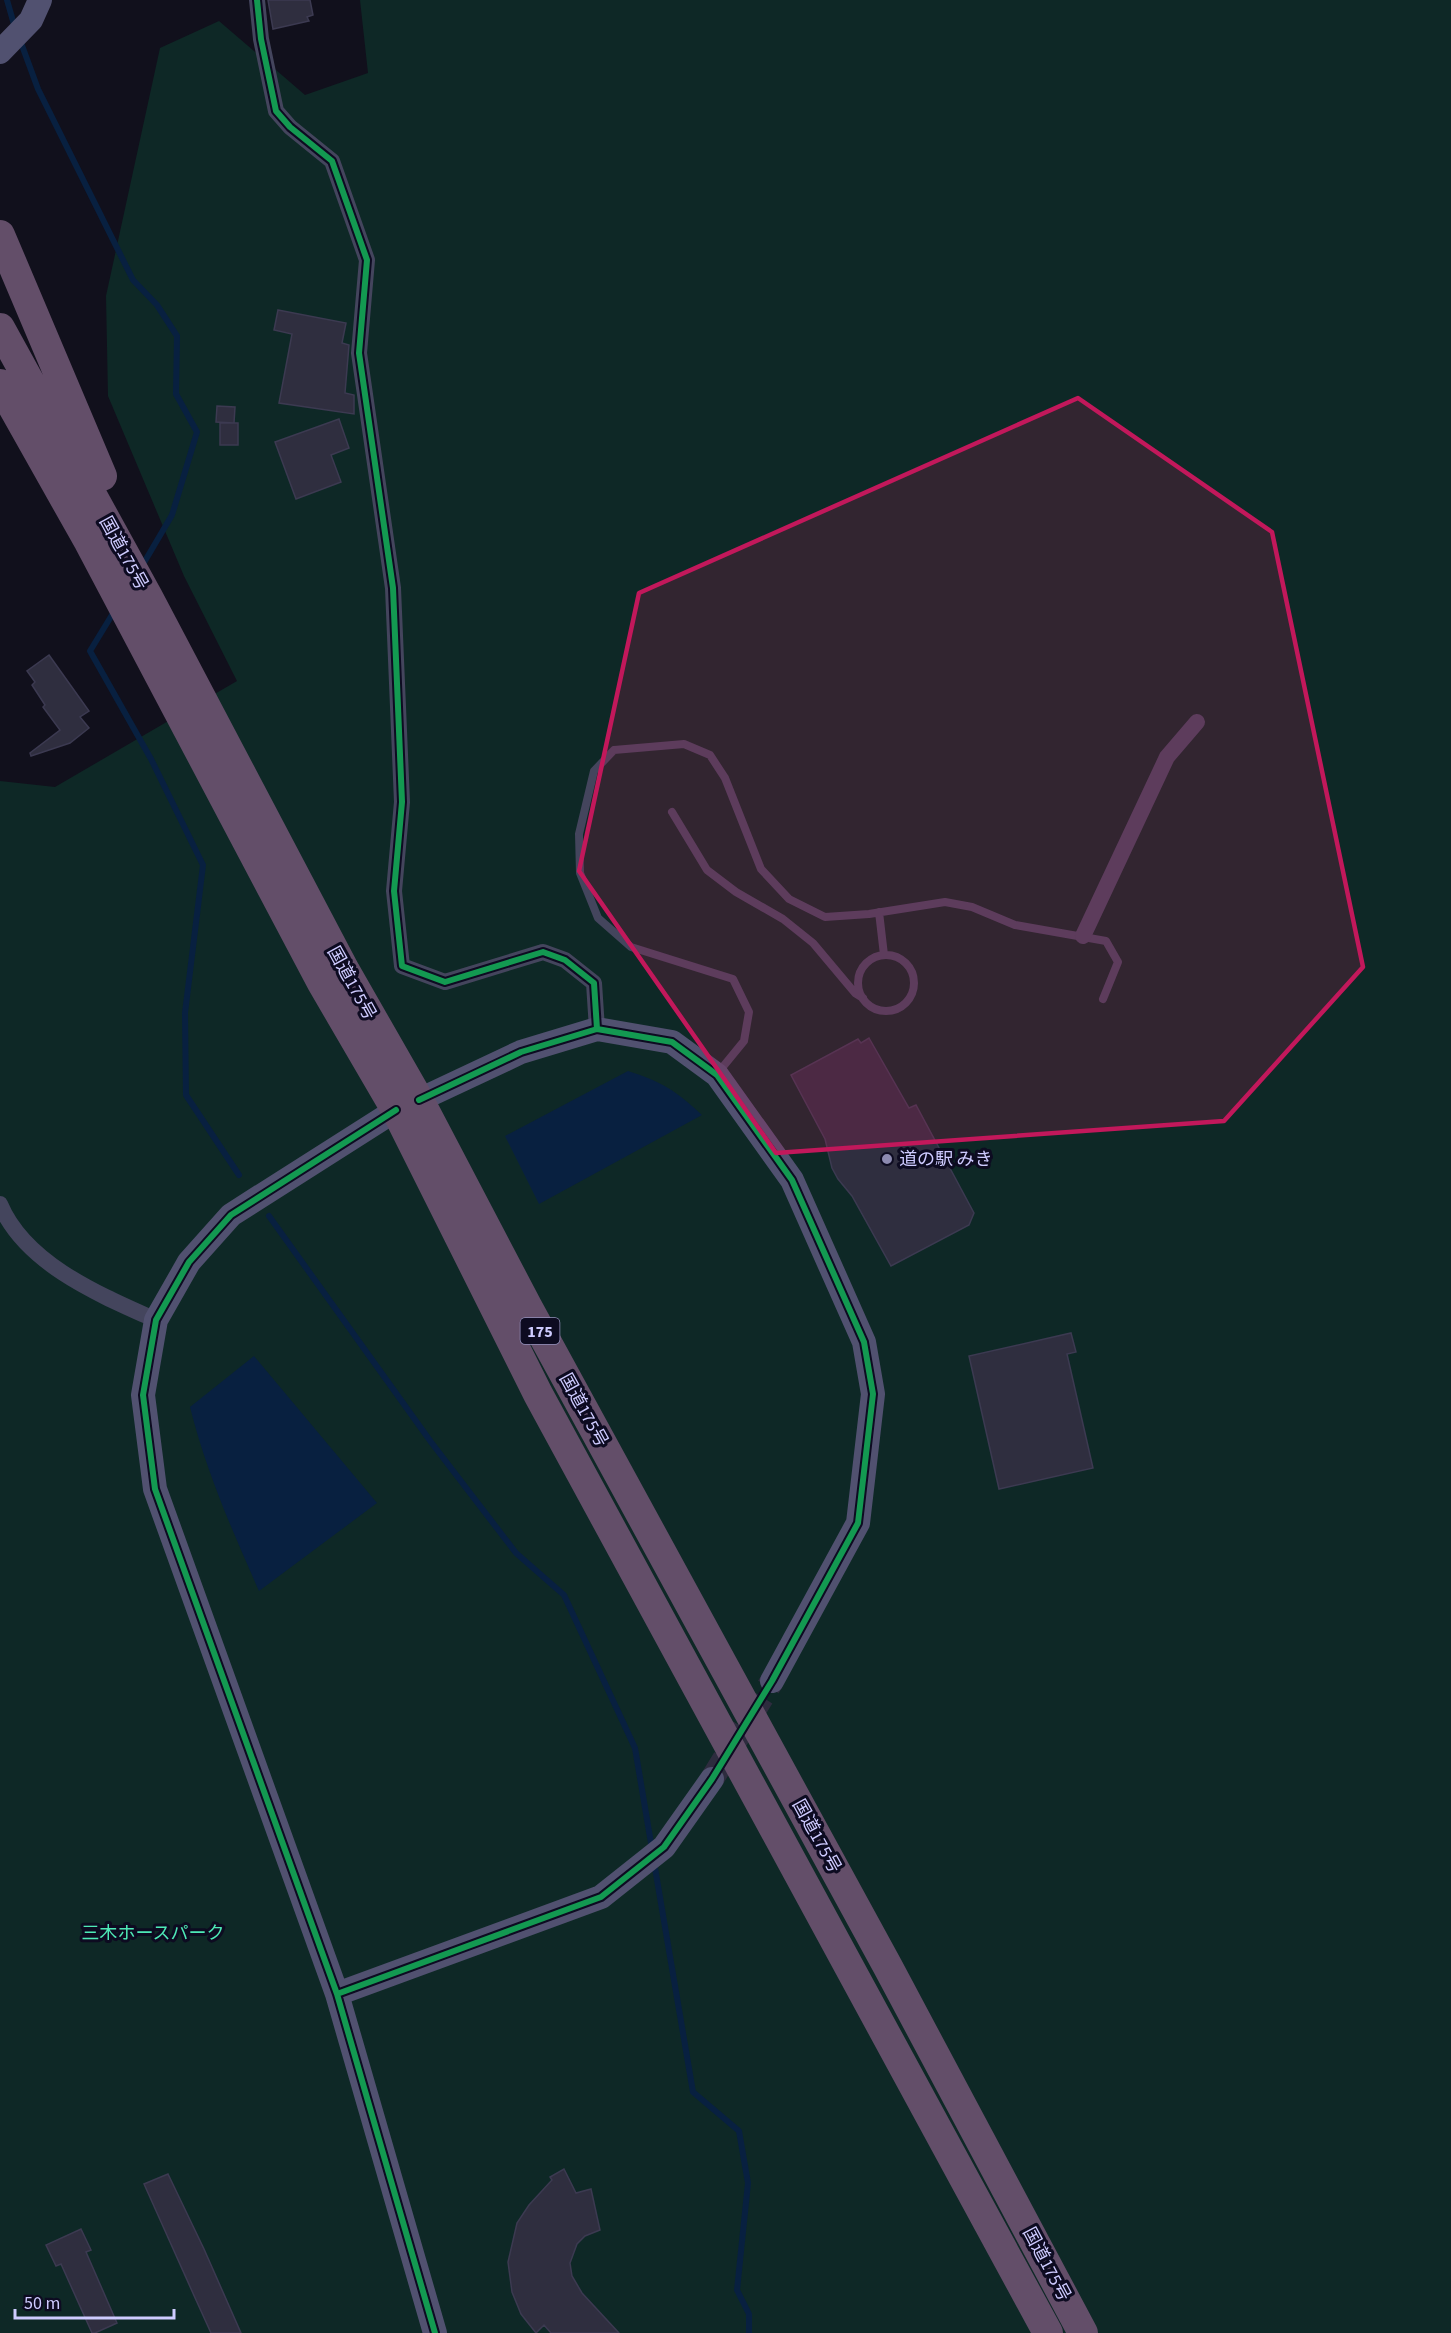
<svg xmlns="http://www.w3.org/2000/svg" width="1451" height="2333" font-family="'Source Sans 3','Noto Sans JP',sans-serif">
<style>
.green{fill:#0e2826}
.water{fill:#082040}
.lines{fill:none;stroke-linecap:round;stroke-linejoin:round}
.stream{stroke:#082040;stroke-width:6}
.building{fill:#2f2e3f;stroke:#3c3a51;stroke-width:1.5}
.secondary-tunnel{stroke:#2d2c3e;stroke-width:24;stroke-dasharray:24 12;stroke-linecap:butt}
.lane{stroke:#44455d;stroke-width:8}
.street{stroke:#44455d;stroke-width:16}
.secondary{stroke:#515170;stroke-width:24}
.highway{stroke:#634e69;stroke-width:30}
.cycleway-casing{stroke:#0d0b21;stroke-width:10}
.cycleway{stroke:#139951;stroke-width:6}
.marked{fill:#c2185b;fill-opacity:0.2;stroke:#c2185b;stroke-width:4.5;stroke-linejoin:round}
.poi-dot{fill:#8c8ab0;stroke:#0d0b21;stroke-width:2}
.labels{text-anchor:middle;stroke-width:6;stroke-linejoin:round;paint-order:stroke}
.shield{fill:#0d0b21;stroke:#9491bc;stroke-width:1.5}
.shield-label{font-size:16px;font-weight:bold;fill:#cecbff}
.street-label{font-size:18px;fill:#cecbff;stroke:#0d0b21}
.poi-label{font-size:18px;fill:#cecbff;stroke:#0d0b21;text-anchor:start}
.park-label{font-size:18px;fill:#4ee9b6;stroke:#0d0b21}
</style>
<rect width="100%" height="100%" fill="#11101c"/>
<path class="green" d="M360 0H1451V2333H0V781L55 787 237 681 184 576 108 396 106 296 160 48 219 21 305 95 368 73Z"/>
<path class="water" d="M628 1071C660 1081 677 1091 702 1115L539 1204 505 1136Z
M254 1356 377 1503 259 1591C232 1530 206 1471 190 1407Z"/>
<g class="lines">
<path class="stream" d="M7 0 15 28
M20 40 38 89 133 280 157 305 177 336 176 394 197 432 172 515 142 566
M115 610 90 651 151 759 203 865 185 1013 186 1095 239 1175
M269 1216 431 1442 516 1553 564 1595 635 1748 652 1849
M654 1862 693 2092 739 2131 748 2183 737 2290 749 2314V2333"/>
</g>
<path class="building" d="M268 0H310L313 15 307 17 309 21 273 29Z
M278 310 346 323 342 343 349 345 345 393 354 395V414L279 403 292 334 274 330Z
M217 406 235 407 234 423 216 422Z
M339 419 349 448 331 455 341 482 296 499 275 442Z
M220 423H238V445H220Z
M49 655 89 711 80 717 89 728 70 743 31 756 30 753 60 730 43 707 45 705 32 685 35 682 27 671Z
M869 1038 909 1108 916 1105 974 1213 969 1225 891 1266 852 1196 838 1179 832 1168 825 1139 791 1075 858 1039 861 1043Z
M1071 1333 1076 1352 1067 1354 1093 1468 999 1489 969 1356Z
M564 2169 576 2193 591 2189 600 2230 585 2236 577 2244 570 2263 572 2276 582 2293 619 2333H551L544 2325 536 2333 521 2314 512 2292 508 2262 517 2223 529 2205 552 2180 550 2177Z
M168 2174 204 2249 241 2333H211L196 2300 144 2184Z
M81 2229 91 2250 86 2252 117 2323 95 2333H92L61 2264 56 2266 46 2245Z"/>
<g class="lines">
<path class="secondary-tunnel" d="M712 1779 772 1681"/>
<path class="lane" d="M672 812 707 870 736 892 783 919 813 943 855 993 863 998
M879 912 884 955
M858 983a28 28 0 1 1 56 0a28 28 0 1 1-56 0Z
M717 1074 744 1041 749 1012 733 979 631 947 598 918 580 873 579 834 594 771 614 750 684 744 710 755 725 778 761 869 789 899 825 917 869 914 945 902 972 907 1015 925 1106 941 1118 962 1103 999"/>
<path class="street" d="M257 0 261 39 276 111 290 127 332 161 367 260 359 353 393 588 402 802 394 891 402 966 445 982 543 952 565 960 594 983 597 1029
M1083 936 1167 757 1197 722
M0 1204C25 1264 100 1295 156 1320"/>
<path class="secondary" d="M0 52 31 20 40 0
M419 1100 521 1052 597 1029 672 1042 717 1075 792 1180 864 1342 873 1394 858 1523 772 1681
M396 1110 231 1215 189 1262 156 1320 143 1395 155 1489 337 1994 435 2333
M337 1994 601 1897 664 1847 712 1779"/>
<path class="highway" d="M0 235 102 476
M0 328 148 597 344 969 419 1100 527 1306 888 1967 1083 2333
M0 384 89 542 322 983 396 1110 538 1394 1048 2333"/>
<g class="cycleway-casing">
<path id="cycleway" d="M257 0 261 39 276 111 290 127 332 161 367 260 359 353 393 588 402 802 394 891 402 966 445 982 543 952 565 960 594 983 597 1029
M396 1110 231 1215 189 1262 156 1320 143 1395 155 1489 337 1994 435 2333
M337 1994 601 1897 664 1847 712 1779 772 1681 858 1523 873 1394 864 1342 792 1180 717 1075 672 1042 597 1029 521 1052 419 1100"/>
</g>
<use href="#cycleway" class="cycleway"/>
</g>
<path class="marked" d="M1078 398 1272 532 1363 967 1224 1121 776 1153 579 871 639 593Z"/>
<circle class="poi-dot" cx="887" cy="1159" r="6"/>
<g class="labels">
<rect class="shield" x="520.5" y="1318" width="39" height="26" rx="4.5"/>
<g class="shield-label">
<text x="540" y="1337">175</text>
</g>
<g class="street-label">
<text transform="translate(124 553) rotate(61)" y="6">国道175号</text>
<text transform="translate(352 983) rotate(61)" y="6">国道175号</text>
<text transform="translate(584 1410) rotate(61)" y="6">国道175号</text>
<text transform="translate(817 1836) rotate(61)" y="6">国道175号</text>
<text transform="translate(1047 2264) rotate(62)" y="6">国道175号</text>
</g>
<g class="poi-label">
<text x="899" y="1165">道の駅 みき</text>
</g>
<g class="park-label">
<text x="153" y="1939">三木ホースパーク</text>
</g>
</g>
<path d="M15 2309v9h159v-9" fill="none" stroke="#cecbff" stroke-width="3"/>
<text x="24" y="2309" font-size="18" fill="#cecbff" stroke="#0d0b21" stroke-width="4.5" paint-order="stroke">50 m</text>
</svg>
